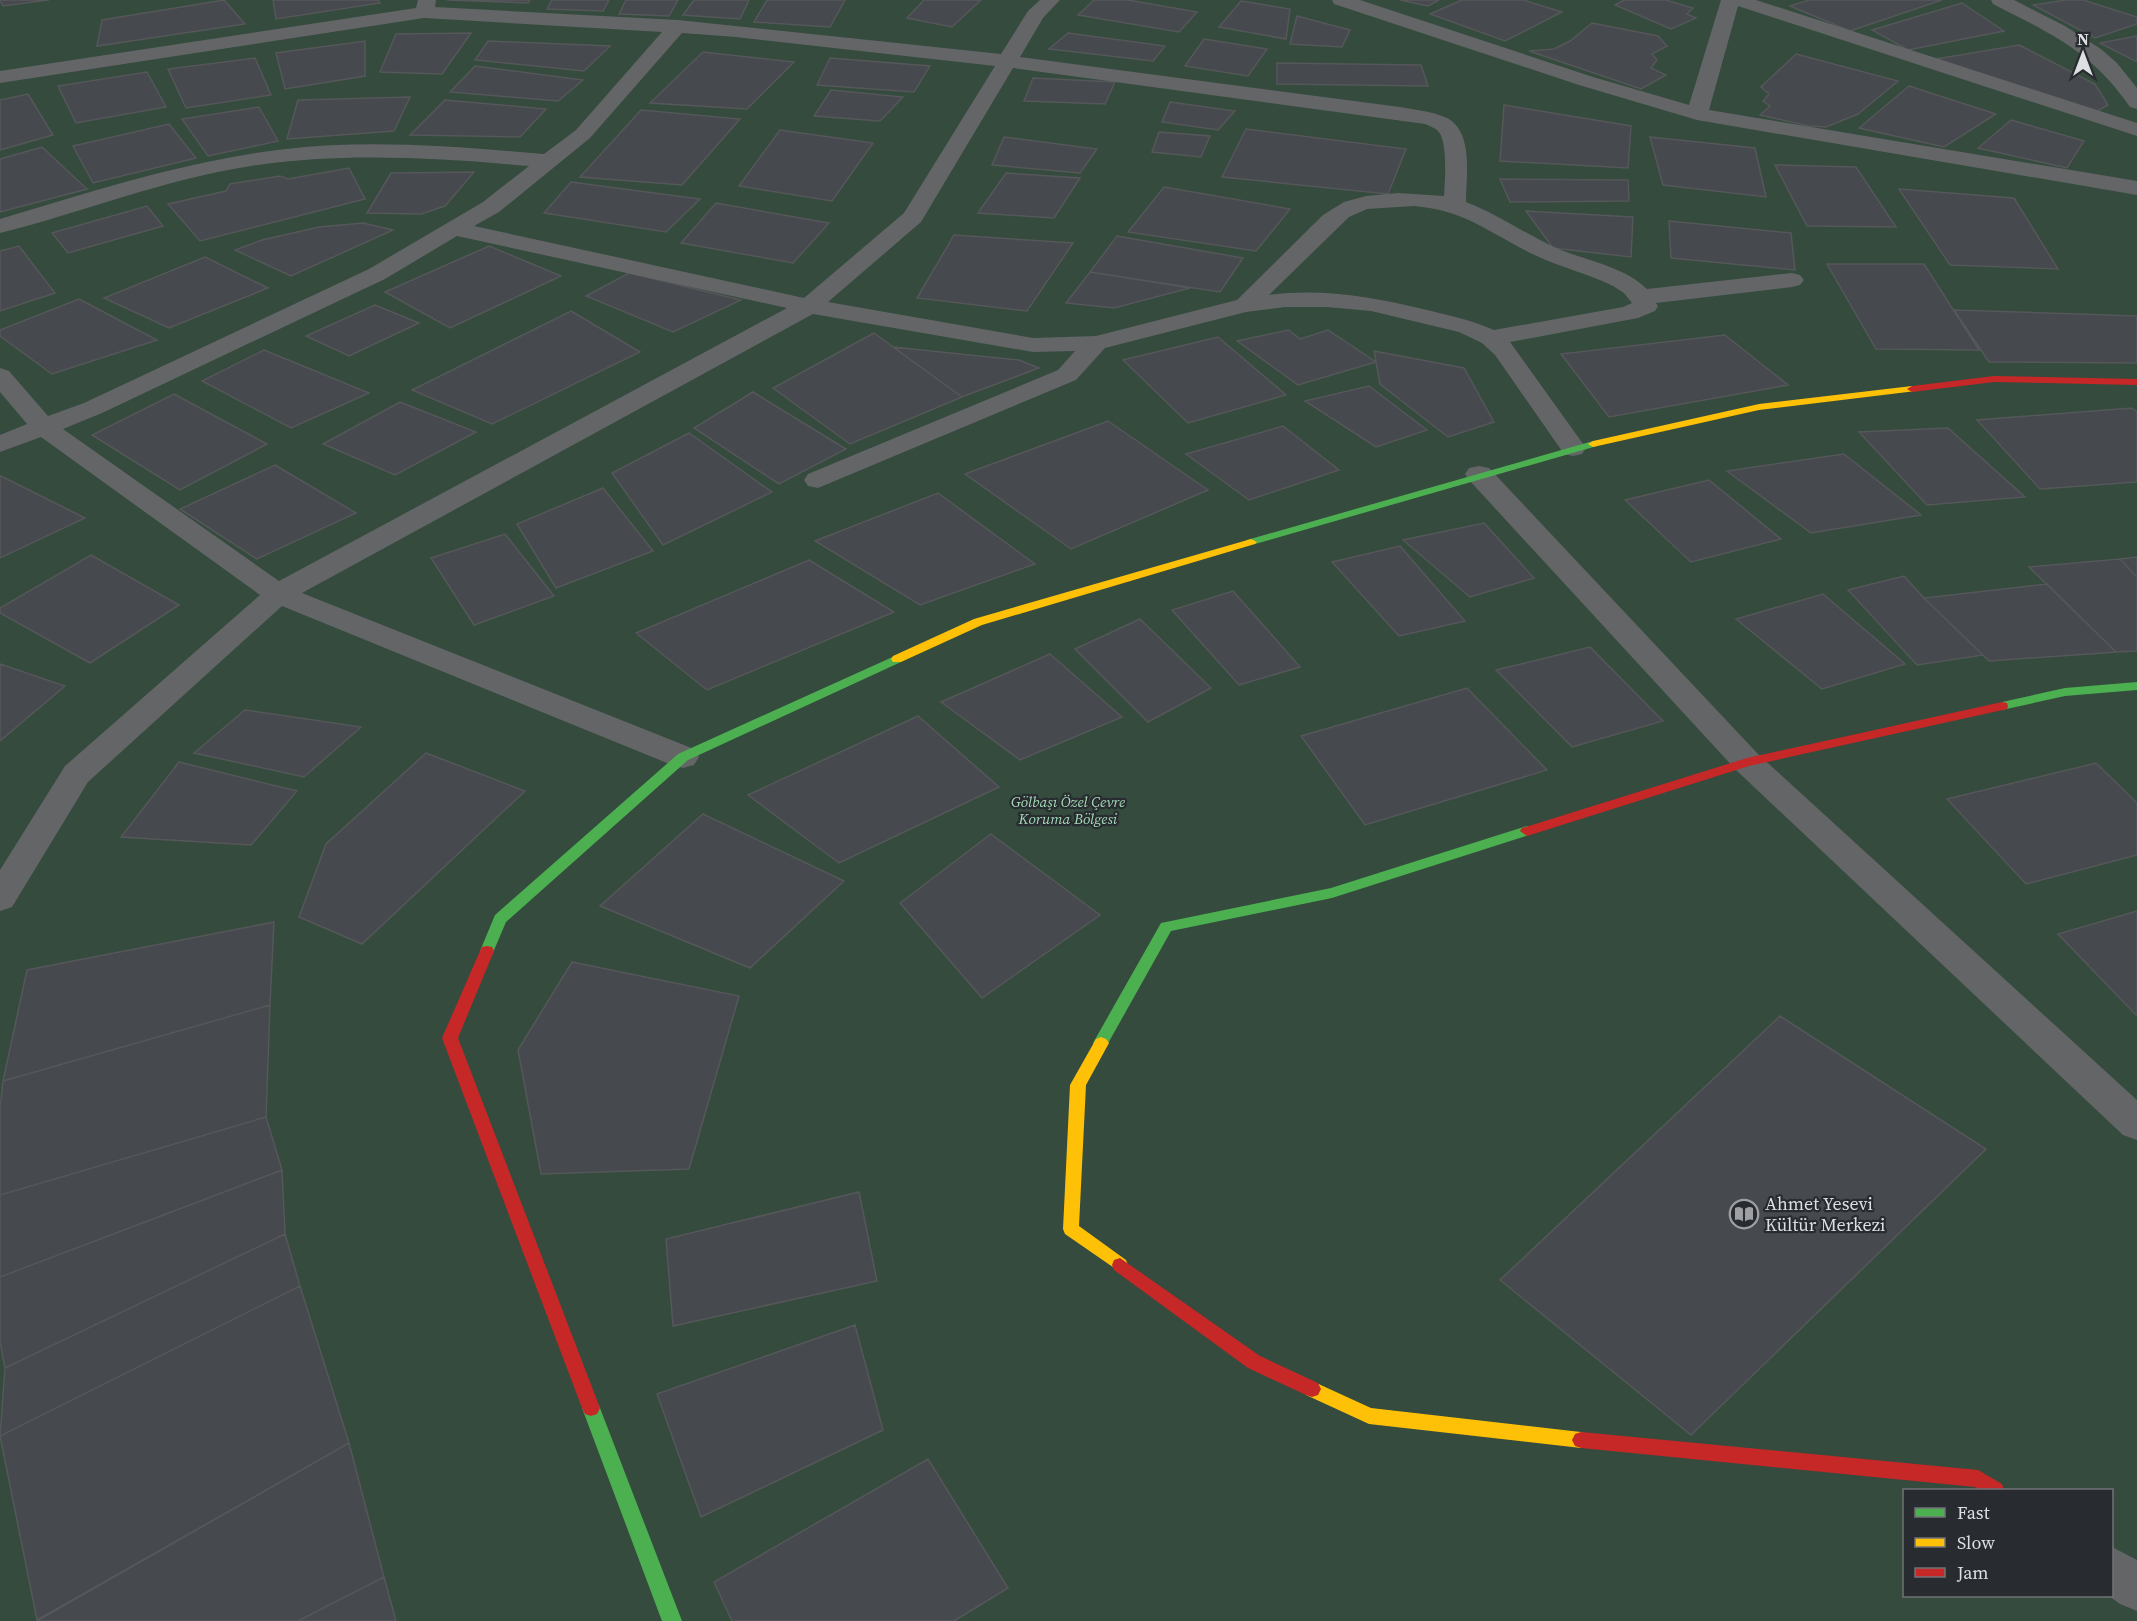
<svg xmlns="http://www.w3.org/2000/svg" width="2137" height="1621" font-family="'Source Serif 4',serif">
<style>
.green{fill:#344b3e;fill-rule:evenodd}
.building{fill:#46494e;stroke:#555759;stroke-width:1.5}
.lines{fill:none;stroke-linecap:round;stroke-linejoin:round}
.street{fill:#646567;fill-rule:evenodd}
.fast{fill:#4caf50;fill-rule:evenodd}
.slow{fill:#ffc107;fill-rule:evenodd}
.jam{fill:#c62828;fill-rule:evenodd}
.labels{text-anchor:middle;stroke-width:4.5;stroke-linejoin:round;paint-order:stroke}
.park-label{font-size:15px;font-style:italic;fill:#a3d9b6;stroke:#282b30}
.near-poi-label{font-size:18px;fill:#dddfe2;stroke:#282b30;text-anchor:start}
</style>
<rect width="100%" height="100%" fill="#2a2c2e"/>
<path class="green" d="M0 0H2137V1621H0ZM1904 1490H2112V1596H1904Z"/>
<path class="building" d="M0 0H49L3 6Z
M224 0 245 24 97 46 102 20Z
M273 0H378L380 3 276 19Z
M447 0H530L528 3Z
M552 0H609L603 11 547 9Z
M626 0H678L669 16 619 14Z
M694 0H749L740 19 683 15Z
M767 0H845L830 27 754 22Z
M924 0H981L952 27 907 18Z
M1094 0H1128L1197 12 1179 32 1078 15Z
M1400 0H1439L1428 6Z
M1462 0H1523L1562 12 1505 41 1430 14Z
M1624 0H1666L1693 8 1687 14 1696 18 1671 29 1615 5Z
M1809 0H1942L1850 31 1790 6Z
M2066 0H2083L2137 17V24L2095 38 2033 5Z
M1241 1 1290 9 1286 39 1219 27Z
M1962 3 2004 31 1908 50 1872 30Z
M1297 16 1350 30 1342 47 1290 44Z
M1592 23 1658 36 1667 46 1652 54 1657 60 1651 68 1666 75 1641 89 1529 51 1554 49 1570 41Z
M471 33 442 74 380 72 396 34Z
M1068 33 1165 46 1153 61 1049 49Z
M2137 36V62L2100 43Z
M1204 39 1267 49 1248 76 1185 66Z
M365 41V76L285 89 276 53Z
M488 41 610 46 584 71 475 60Z
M2019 45 2095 84 2108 105 2094 113 1936 59Z
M703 52 794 62 747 109 650 103Z
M1796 54 1898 81 1858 114 1826 127 1809 126 1760 115 1770 106 1763 101 1769 94 1761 87Z
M255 58 271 95 186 108 168 69Z
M830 58 930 66 914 92 817 85Z
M1277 63 1421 65 1428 86 1277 84Z
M475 66 583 80 558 101 450 92Z
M147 72 166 107 76 123 58 86Z
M1033 78 1115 82 1105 104 1024 101Z
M1909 86 1996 114 1944 147 1859 128Z
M831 90 903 97 880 121 814 116Z
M28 94 53 135 0 150V100Z
M410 97 394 131 287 139 298 100Z
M445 100 546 109 520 137 410 135Z
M1170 102 1235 111 1218 130 1162 122Z
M1504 105 1631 126 1628 168 1500 161Z
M259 107 278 141 208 156 182 119Z
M641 110 740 119 682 185 580 177Z
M2011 120 2084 141 2067 168 1978 148Z
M169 124 196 158 93 183 73 146Z
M1246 129 1406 149 1388 194 1222 177Z
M780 130 873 143 832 201 739 186Z
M1159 132 1210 136 1201 157 1152 152Z
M1004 137 1097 149 1080 173 992 165Z
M1650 137 1755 148 1766 197 1663 185Z
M42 147 87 189 0 212V159Z
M1775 165 1856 167 1896 227 1807 226Z
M349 168 365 199 200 241 168 204 226 191 230 184 280 176 288 179Z
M474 172 445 206 421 214 367 213 391 173Z
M1006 173 1080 178 1054 218 978 213Z
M1500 179 1628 180 1629 201 1510 202Z
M571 182 700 199 666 232 544 213Z
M1164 187 1290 209 1256 251 1128 232Z
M1899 189 2014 198 2058 269 1950 265Z
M716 203 829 223 793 263 681 243Z
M147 206 163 226 68 253 52 233Z
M1526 211 1633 217 1631 257 1553 248Z
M1669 221 1791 233 1795 270 1671 258Z
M363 223 393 230 291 276 235 250 262 240 319 227Z
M954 235 1073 243 1027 311 917 298Z
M1117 236 1243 258 1220 292 1090 272Z
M19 246 55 293 0 311V251Z
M489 246 561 276 450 328 385 292Z
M205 257 268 288 169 328 104 298Z
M1827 264H1924L1979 350 1876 349Z
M1090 272 1190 288 1114 308 1066 303Z
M629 273 741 300 673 332 586 296Z
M79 299 157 340 52 374 0 336V330Z
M375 305 419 323 349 356 306 336Z
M1954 310 2137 316V363L1989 362Z
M571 311 640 352 492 424 412 390Z
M1289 330 1300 339 1328 330 1376 362 1298 385 1237 341Z
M874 333 962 397 850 444 773 388Z
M1725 335 1788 385 1609 417 1561 354Z
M1218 337 1286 395 1188 423 1123 360Z
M893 347 1019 360 1039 368 962 397Z
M264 350 369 393 291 428 202 381Z
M1374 351 1464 368 1494 422 1448 437 1380 384Z
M1369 386 1427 430 1376 447 1305 401Z
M753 392 846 449 779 484 694 428Z
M174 394 267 444 180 490 92 435Z
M400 402 476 432 395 475 323 444Z
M2132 408 2137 412V482L2040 489 1977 420Z
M1108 421 1208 490 1071 549 965 474Z
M1283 426 1339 470 1249 500 1186 454Z
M1948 428 2025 497 1927 505 1859 432Z
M689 433 772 492 663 545 612 473Z
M1844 454 1921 515 1811 533 1727 471Z
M275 465 356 513 257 559 180 509Z
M0 476H1L85 518 0 558Z
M1709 480 1781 539 1691 562 1625 500Z
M603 488 653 551 556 588 517 524Z
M938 493 1035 564 920 605 815 541Z
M1484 523 1534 578 1470 597 1403 540Z
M505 534 554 596 474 625 431 558Z
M1400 546 1465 621 1399 636 1332 562Z
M91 555 179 605 90 663 0 613V608Z
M2137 557V577L2120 559Z
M2120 559 2137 577V651L2116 652 2029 567Z
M809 560 894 612 707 690 636 633Z
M1904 576 1924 598 1983 655 1917 665 1848 590Z
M2047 584 2116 652 1989 661 1924 598Z
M1233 591 1300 667 1239 685 1172 610Z
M1823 594 1905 664 1822 689 1736 619Z
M1140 619 1211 688 1148 722 1075 649Z
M1590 647 1663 721 1572 747 1496 670Z
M1050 654 1122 717 1020 760 941 702Z
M0 664 65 686 0 741Z
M1467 688 1547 770 1365 825 1301 736Z
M245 710 361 727 304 777 194 753Z
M918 716 999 787 839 863 748 795Z
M426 753 525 791 362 944 299 917 326 844Z
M179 762 297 791 251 845 121 837Z
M2096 763 2137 803V855L2026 884 1947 799Z
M703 814 844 881 750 968 600 906Z
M991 834 1100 915 982 998 900 903Z
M2137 911V1016L2058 934Z
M274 922 270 1005 3 1081 27 970Z
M572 962 739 996 689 1169 541 1174 518 1050Z
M270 1005 266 1117 0 1195V1108L3 1081Z
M1780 1016 1986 1149 1691 1435 1500 1280Z
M266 1117 282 1170 0 1277V1195Z
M282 1170 285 1234 5 1368 0 1342V1277Z
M859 1192 877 1281 673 1326 666 1239Z
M285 1234 300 1286 0 1436 5 1368Z
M300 1286 349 1443 37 1620 0 1436Z
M855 1325 883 1430 701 1517 657 1394Z
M349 1443 384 1577 298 1621H37Z
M928 1459 1008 1588 954 1621H732L714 1582Z
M384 1577 396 1621H298Z"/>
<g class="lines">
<path class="street" d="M418 0H436L435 7 678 20 1001 54 1028 11 1040 0H1060L1043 18 1020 57 1400 107C1415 110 1432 111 1447 118 1474 132 1466 177 1466 202 1497 214 1524 233 1554 247 1585 261 1622 265 1647 289L1792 273 1800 275 1804 280 1800 285 1792 287 1656 303 1658 306 1655 311 1638 318 1510 342 1586 448 1582 454 1573 456 1564 454 1495 355 1482 343 1459 332 1371 311 1327 307H1285L1246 312 1105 348 1076 380 818 488 808 486 804 480 808 474 1058 370 1075 351 1033 352 813 314 302 593 694 749 699 757 694 765 683 768 672 765 282 606 88 782 12 907 0 911V870L65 766 260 595 41 437 0 452V435L27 424 0 392V368L9 371 48 416 84 403 369 269 483 202 529 166C437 158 344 152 251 166 165 179 84 212 0 233V219C94 191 188 160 286 149 372 139 459 147 544 154L576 130 662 32 424 18 0 83V71L416 8ZM682 33 736 37 995 66 904 213 804 298 474 226 499 212 590 138ZM1013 68 1425 124C1430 126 1435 128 1438 131 1448 141 1445 182 1444 196L1398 193 1366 196 1344 202 1323 215 1237 300 1096 336 1033 338 828 302 921 222ZM1414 206C1467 210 1493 236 1539 257 1563 268 1589 274 1613 286L1624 293 1632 303 1623 307 1494 330C1471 320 1448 315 1423 309 1372 297 1321 288 1269 295L1349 217 1367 209ZM457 236 787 308 279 581 63 429 102 413 385 279Z
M1332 0H1360L1593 77 1689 105 1721 0H1756L2137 123V136L1738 6 1709 110 2137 181V195L1697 120 1579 85 1334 4Z
M1991 0H2014L2065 26 2101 49 2117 63 2137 88V109L2130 107C2090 50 2053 35 1993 4Z
M1479 466 1489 468 1758 754 2137 1100V1140L2123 1135 1736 770 1469 480 1465 474 1469 468Z
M2112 1547 2137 1560V1611L2120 1604 2109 1596H2112Z"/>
<path class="fast" d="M1593 441 1597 442V446L1255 544H1247L1245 542 1247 540Z
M897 655 901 656 903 659 901 662 688 760 506 922 492 955H482L480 951 495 915 678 754Z
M2137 682V690L2065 696 2002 710 1996 706 2002 702 2065 688Z
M1527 826 1534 831 1532 834 1332 898 1171 931 1106 1047 1101 1049 1096 1047 1093 1043 1161 923 1331 888Z
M591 1400 597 1402 600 1408 682 1621H662L582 1408 585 1402Z"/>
<path class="slow" d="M1912 386 1917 389 1916 391 1759 410 1593 447 1588 444 1593 441 1759 404Z
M1251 539 1257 542 1255 544 982 625 901 662H893L891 659 893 656 974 619Z
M1101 1037 1106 1039 1109 1043 1086 1085 1079 1226 1126 1260 1128 1265 1126 1270 1120 1272 1065 1234 1063 1229 1070 1085 1096 1039Z
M1312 1381 1371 1408 1581 1432 1587 1434 1590 1440 1587 1446 1581 1448 1369 1424 1306 1395 1303 1389 1306 1383Z"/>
<path class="jam" d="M1994 376 2137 379V385L1994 382 1912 392 1907 389 1912 386Z
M2002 702 2007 703 2008 706 2007 709 1749 766 1527 836 1520 831 1522 828 1747 758Z
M487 946 492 947 494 951 458 1038 600 1408 597 1414 591 1416 585 1414 582 1408 442 1038 480 951 482 947Z
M1120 1258 1260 1356 1318 1383 1321 1389 1318 1395 1312 1397 1306 1395 1248 1368 1114 1270 1112 1265 1114 1260Z
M1581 1432 1978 1470 2002 1484 2004 1490H1980L1975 1487 1581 1448 1575 1446 1572 1440 1575 1434Z"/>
</g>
<defs>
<g id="library-ring" transform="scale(1.5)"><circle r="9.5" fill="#282b30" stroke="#9ea0a3" stroke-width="1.5"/><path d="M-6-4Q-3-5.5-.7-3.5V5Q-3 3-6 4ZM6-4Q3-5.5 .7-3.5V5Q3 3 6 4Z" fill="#9ea0a3"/></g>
</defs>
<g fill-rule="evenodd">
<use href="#library-ring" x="1744" y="1214"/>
</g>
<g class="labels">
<g class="park-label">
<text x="1068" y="807">Gölbaşı Özel Çevre<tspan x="1068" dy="17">Koruma Bölgesi</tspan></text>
</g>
<g class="near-poi-label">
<text x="1765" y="1210">Ahmet Yesevi<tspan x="1765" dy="21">Kültür Merkezi</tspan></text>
</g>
</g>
<rect x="1903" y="1489" width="210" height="108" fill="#282b30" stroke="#707377" stroke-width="1.5"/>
<rect x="1915" y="1508" width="30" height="9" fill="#4caf50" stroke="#707377" stroke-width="1.5"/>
<text x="1957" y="1519" font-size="18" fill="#dddfe2">Fast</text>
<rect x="1915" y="1538" width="30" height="9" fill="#ffc107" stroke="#707377" stroke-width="1.5"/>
<text x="1957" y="1549" font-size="18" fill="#dddfe2">Slow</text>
<rect x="1915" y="1568" width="30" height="9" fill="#c62828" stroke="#707377" stroke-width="1.5"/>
<text x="1957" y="1579" font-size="18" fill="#dddfe2">Jam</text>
<g transform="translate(2083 54)" stroke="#282b30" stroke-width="4.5" paint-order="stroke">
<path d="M0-4.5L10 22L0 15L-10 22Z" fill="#dddfe2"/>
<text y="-9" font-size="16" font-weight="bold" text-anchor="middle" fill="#dddfe2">N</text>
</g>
</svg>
